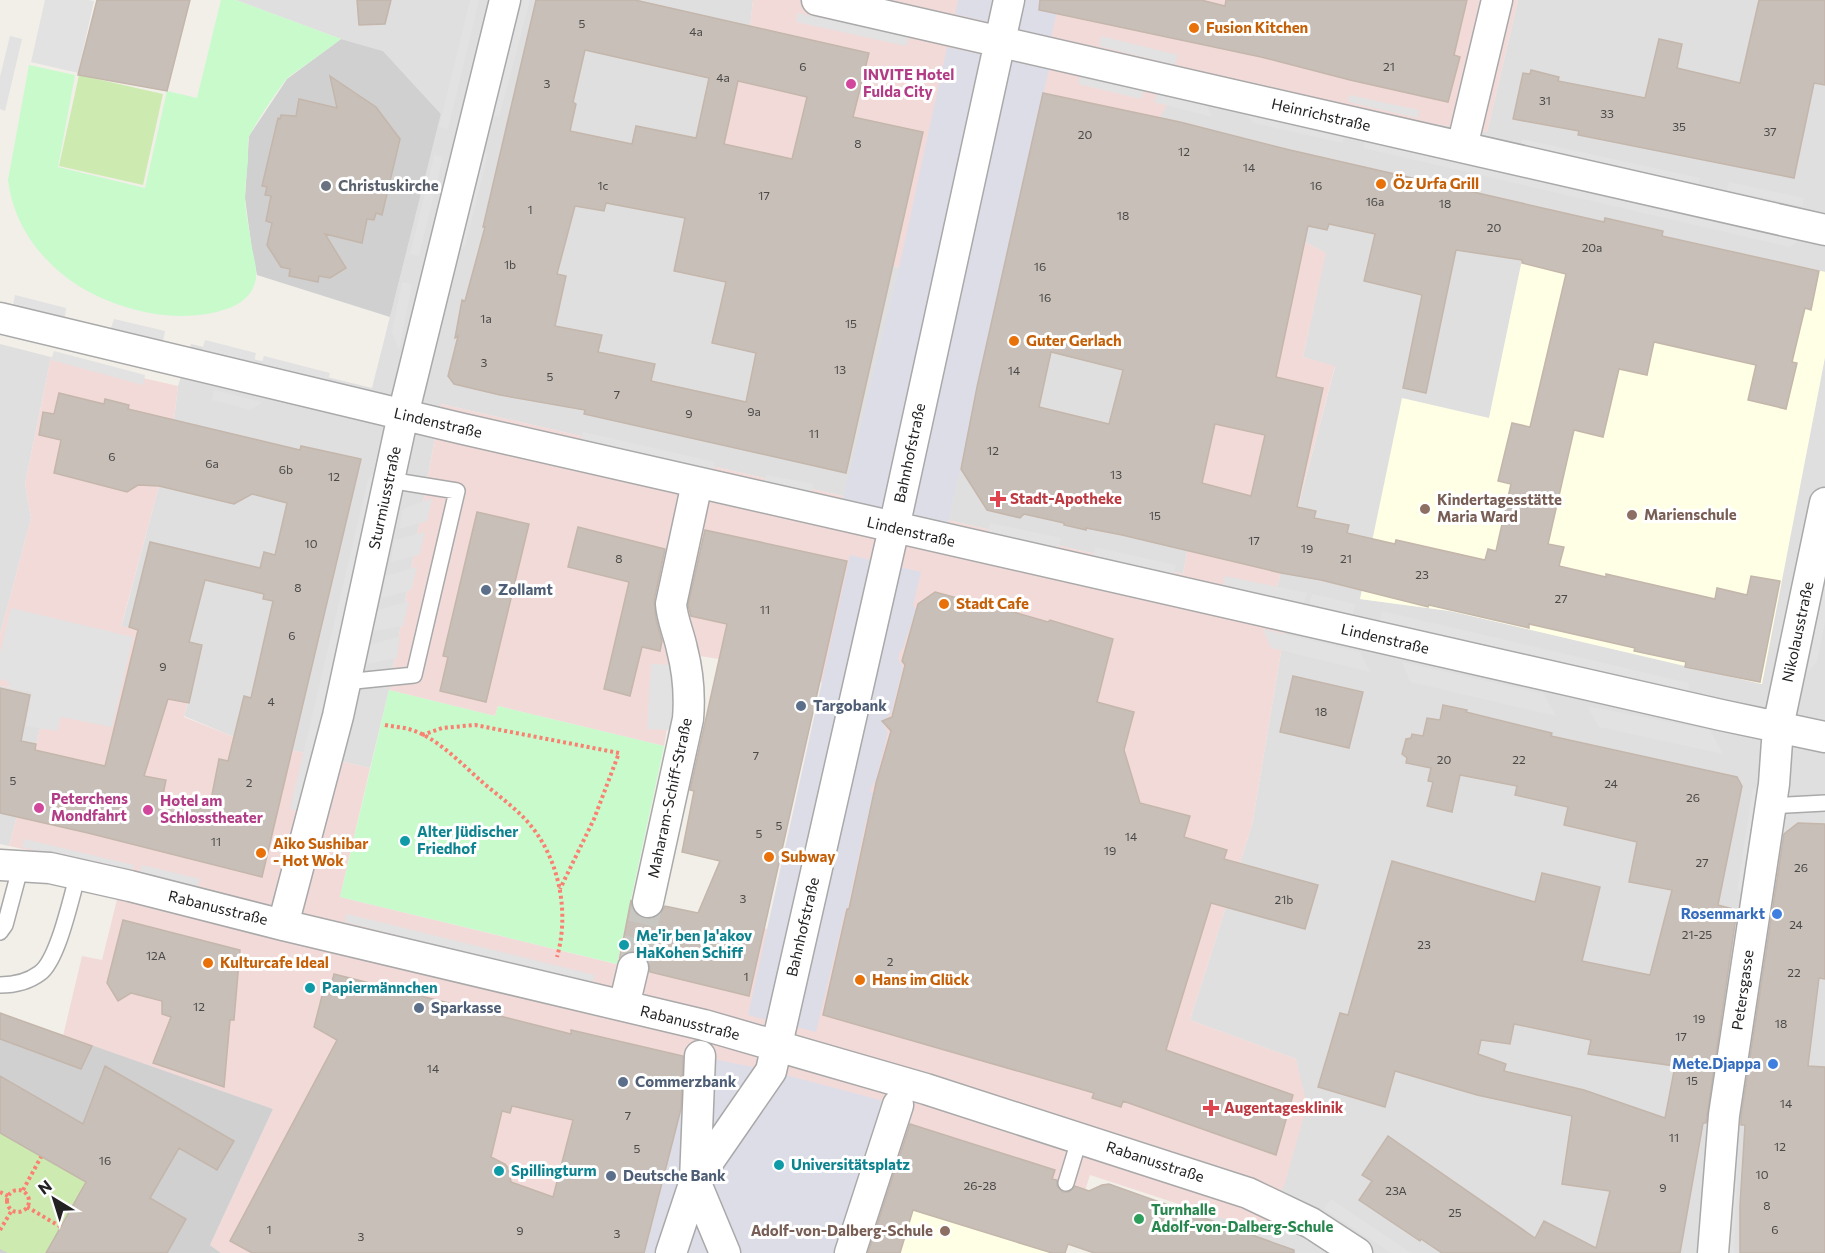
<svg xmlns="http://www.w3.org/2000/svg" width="1825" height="1253" font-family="Commissioner,sans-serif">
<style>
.residential{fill:#e0dfdf}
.commercial{fill:#f2dad9}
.education{fill:#ffffe5}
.religious{fill:#d0d0d0}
.grass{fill:#cdebb0}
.park{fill:#c8facc}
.parking{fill:#e2e2e2}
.plaza{fill:#dddde8}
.building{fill:#c7bfb8;stroke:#c4b6ab;stroke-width:1.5;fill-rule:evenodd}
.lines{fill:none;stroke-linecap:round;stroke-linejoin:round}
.street-tunnel{stroke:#c8c6c1;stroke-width:30;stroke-dasharray:30 15;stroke-linecap:butt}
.lane-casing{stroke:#a9a9a9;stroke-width:18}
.street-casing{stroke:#a9a9a9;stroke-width:33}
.path{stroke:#fa8072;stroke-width:4;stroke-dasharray:3 3;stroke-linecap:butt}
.lane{stroke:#fff;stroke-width:15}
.street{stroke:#fff;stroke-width:30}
.food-dot{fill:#e8710a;stroke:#fff;stroke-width:2}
.hotel-dot{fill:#d1479c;stroke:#fff;stroke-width:2}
.worship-dot{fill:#6b7280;stroke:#fff;stroke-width:2}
.health-dot{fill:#e0444e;stroke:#fff;stroke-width:2}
.education-dot{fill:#8d6e63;stroke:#fff;stroke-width:2}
.service-dot{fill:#5c6f8a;stroke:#fff;stroke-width:2}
.culture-dot{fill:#0f9aa8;stroke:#fff;stroke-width:2}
.shop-dot{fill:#3f7fe0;stroke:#fff;stroke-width:2}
.leisure-dot{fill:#2e9e5b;stroke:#fff;stroke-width:2}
.labels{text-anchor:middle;stroke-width:6;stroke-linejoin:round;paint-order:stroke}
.number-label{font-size:12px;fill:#4b4948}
.food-label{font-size:15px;font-weight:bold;fill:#c56008;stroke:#fff;text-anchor:start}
.hotel-label{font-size:15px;font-weight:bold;fill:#b23c85;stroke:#fff;text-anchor:start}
.street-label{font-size:15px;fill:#222;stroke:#fff}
.worship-label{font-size:15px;font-weight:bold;fill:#5b616d;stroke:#fff;text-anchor:start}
.health-label{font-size:15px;font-weight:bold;fill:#be3a42;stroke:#fff;text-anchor:start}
.education-label{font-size:15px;font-weight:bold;fill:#785e54;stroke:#fff;text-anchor:start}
.service-label{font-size:15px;font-weight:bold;fill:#4e5e75;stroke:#fff;text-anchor:start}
.culture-label{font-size:15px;font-weight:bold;fill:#0d838f;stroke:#fff;text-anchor:start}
.shop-label{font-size:15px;font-weight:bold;fill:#366cbe;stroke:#fff;text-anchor:end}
.leisure-label{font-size:15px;font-weight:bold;fill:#27864d;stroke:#fff;text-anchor:start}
</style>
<rect width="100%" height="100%" fill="#f2efe9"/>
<path class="residential" d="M236 0H753L750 27 724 144 617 205 685 218 892 265 917 274 1229 367 1190 535 1183 574 441 404 389 690 370 768 234 737 184 716 188 703 121 628 159 486 174 420 178 386 191 344 372 388 441 114 383 51 341 39Z
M1518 0H1825V272L1662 236 1663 232 1604 222 1522 260 1489 419 1360 599 1450 611 1761 684 1825 357V1253H1187L1202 1211 1261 1231 1296 1059 1190 1020 1252 825 1284 634 1295 600 1275 594 1335 367 1303 357 1325 253 1305 242 1271 235 1046 90 1179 84 1487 132Z
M0 344 51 357 25 484 31 518 0 635Z
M0 686 49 695 9 846 0 844Z"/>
<path class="commercial" d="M753 0H1518L1487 132 1179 84 1159 119 1271 235 1305 242 1326 253 1303 357 1335 366 1275 594 1295 600 1284 634 1252 825 1190 1020 1296 1059 1307 1105 1285 1183 1261 1231 1090 1175 1065 1253 913 1210 900 1253H221L210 1245 273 1109 63 1036 82 956 102 960 124 871 9 846 49 695 0 686V635L31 518 25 484 51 357 178 386 174 420 159 486 121 627H129L202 645 184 717 234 737 370 768 340 897 616 964 631 899 823 941 882 692 820 682 719 659 680 653 664 746 498 706 495 716 389 690 441 404 1183 574 1190 535 1229 367 917 274 892 265 685 218 617 205 636 126 724 144 750 27Z"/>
<path class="education" d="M1606 218 1663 231V236L1825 272V357L1762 684 1450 611 1360 599 1402 398 1489 418 1522 260 1604 222Z
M913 1210 1052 1253H900Z"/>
<path class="religious" d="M341 39 383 51 441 114 390 317 257 275 252 250 245 198 249 136 287 79Z
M0 1013 273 1109 210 1245 221 1253H0Z"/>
<path class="grass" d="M79 75 163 94 143 185 59 166Z
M0 1133 86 1182 46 1253H8L0 1249Z"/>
<path class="park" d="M221 0H236L341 39C329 48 317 57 304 66 299 70 291 74 286 80 280 86 251 130 249 137 247 144 248 153 248 160 247 172 245 184 245 196 245 211 249 227 251 242 253 258 261 274 252 290 246 301 234 307 223 310 174 326 107 308 67 278 35 253 13 221 8 180L29 65 75 75 58 167 145 188 167 91 197 98Z
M389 690 495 716 498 706 664 746 617 964 340 897Z"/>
<path class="parking" d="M45 0H88L94 1 78 73 31 62Z
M470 0H479L448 129 439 127Z
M515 0H530L499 117 486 114Z
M798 13 910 36 906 46 796 22Z
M10 36 22 39 5 111 0 109V77Z
M1101 36 1178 55 1175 65 1099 46Z
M1080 74 1144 89 1141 99 1078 84Z
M1157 92 1206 104 1212 117 1154 102Z
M1349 95 1419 110 1418 118 1348 102Z
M1245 114 1344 136 1342 143 1254 123Z
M1522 139 1700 178 1699 185 1520 146Z
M1366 140 1801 238 1790 247 1363 148Z
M478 151 488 153 466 244 452 260Z
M434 155 443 157 419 256 410 254Z
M1729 182 1804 198 1802 206 1727 190Z
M402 282 412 284 399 350 392 332Z
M15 295 66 308 65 317 13 305Z
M114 319 165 331 163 341 111 328Z
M205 340 256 353 254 362 202 350Z
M54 351 145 375 143 385 51 360Z
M264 356 330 373 327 382 261 365Z
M214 390 262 402 251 410 212 400Z
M583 432 715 462 713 473 581 442Z
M381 464 298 811 290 809 368 480Z
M766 475 814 484 812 494 764 484Z
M432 498 427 521 399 529 403 509Z
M990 523 1061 538 1058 549 988 534Z
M425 532 419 555 391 562 394 540Z
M1095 547 1176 565 1174 575 1093 557Z
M417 567 411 590 382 598 385 576Z
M1225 576 1307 593 1304 603 1223 586Z
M1825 581V622L1817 662 1807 673Z
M1312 594 1355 604 1353 614 1309 604Z
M409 601 403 626 373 631 378 610Z
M11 608 133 637 112 727 61 717 57 731 26 726 32 692 8 687 9 682 0 679V654Z
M1382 611 1689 683 1688 693 1379 623Z
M1263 629 1360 652 1370 672 1271 648Z
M400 637 397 658 367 664 371 644Z
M1402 662 1544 694 1556 716 1410 682Z
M651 664 675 665 671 730 647 729Z
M1587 706 1710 730 1723 754 1599 727Z
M1753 788 1764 790 1748 892 1737 891Z
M24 839 134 865 131 873 22 847Z
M142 865 200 879 197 888 140 874Z
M347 914 595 975 592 984 345 922Z
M1727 1149 1738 1150 1734 1253H1723Z
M1331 1199 1411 1253H1391L1324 1209Z"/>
<path class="plaza" d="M958 0H1060L1051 37 955 14Z
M947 47 1049 69 947 527 842 503 901 259Z
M850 555 921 572 913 605 916 610 903 648 900 651 898 659 903 667 891 714 887 717 884 726 888 732 876 780 870 790 876 798 870 819 866 821 848 908H846L816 1032 748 1015Z
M694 1055 771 1071 910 1108 863 1253H644Z"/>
<path class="building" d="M97 0H190L167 91 78 75Z
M357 0H391L385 24 359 25Z
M536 0H635L869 53 853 117 923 132 846 473 584 414 585 410 500 395 454 384 448 376 458 336 455 338 462 300 465 301 485 227H483ZM585 50 709 78 696 138 636 126 632 144 570 131 576 104 573 102ZM738 81 807 97 792 159 724 144ZM606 203 685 218 674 271 726 282 712 343 756 353 746 402 651 381 655 364 598 352 602 335 555 326 566 276 557 274 575 206 604 211Z
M1040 0H1201L1225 6 1226 0H1467L1454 55 1460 57 1448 102 1350 80 1261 57 1039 10Z
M1759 0H1825V85L1814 83 1794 178 1578 135 1579 131 1513 119 1523 73 1530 74 1531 70 1559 77 1558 81 1645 98 1659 39 1682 44 1677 68 1740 83Z
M330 76 376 107 400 139 382 215 376 213 374 220 367 219 362 243 325 234 346 268 330 278 319 276 318 282 289 276 290 269 281 267 267 245 272 223 266 221 271 196 265 195 267 187 262 186 278 118 280 119 281 115 296 116 299 99 337 108Z
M1043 93 1180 122 1290 150 1604 222 1605 218 1663 231 1662 236 1819 271 1811 310 1805 308 1792 362 1797 363 1786 409 1748 400 1756 365 1654 342 1647 375 1619 369 1603 437 1574 430 1548 544 1564 547 1559 566 1606 577V574L1715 599 1717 588 1747 595 1751 576 1780 581 1760 682 1685 667 1686 662 1634 651 1635 648 1529 624V628L1429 605 1428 607 1321 580 1281 573 1122 535 1086 528V530L1064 525V523L1024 514 1020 518 987 510 961 469 977 387ZM1329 224 1375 234 1364 281 1422 295 1403 388 1426 393 1456 250 1522 260V263L1566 274 1530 427 1512 423 1498 481 1511 484 1496 551 1488 549 1485 560 1396 540 1395 544 1347 533 1349 525 1314 518 1316 511 1297 507 1323 388 1276 377 1308 226 1327 230ZM1051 352 1123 370 1109 424 1039 407ZM1215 424 1265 435 1251 496 1202 483Z
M59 393 104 404 105 399 129 405 128 409 300 450 301 446 361 459 262 877 88 833 0 813V688L30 695 21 741 36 744 35 750 105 766 138 630 129 627 150 542 260 568 264 552 275 555 287 503 252 494 234 504 159 486 138 485 127 492 54 473 61 440 39 435 43 412 54 414ZM205 580 264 594 263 599 273 601 251 698 244 696 228 761 219 759 210 805 163 795 166 780 144 776 168 699 189 703 202 645 189 642Z
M477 512 529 524 486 702 440 691 448 657 443 656Z
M578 527 665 549 654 601 656 619 662 641 660 651 642 647 630 696 604 689 629 582 568 567Z
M705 530 847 561 749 996 650 972 649 963 645 956 638 951H629L620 957 631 900 632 908 636 914 645 919H653L660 914 665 906 698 913 720 861 682 852 694 791 690 790 727 624 691 616 690 612 688 605Z
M935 592 983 605 992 601 996 607 1048 622 1050 620 1113 639 1097 702 1134 712 1124 750 1140 803 1190 816 1184 837 1227 850 1224 859 1318 885 1305 929 1211 903 1166 1050 1293 1095 1276 1155 1123 1101 1121 1107 1092 1098 1094 1093 823 1015 847 909H849L876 783 891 731 882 721 892 717 905 665 902 661 918 604Z
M1293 676 1363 692 1349 748 1280 732Z
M1443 705 1467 710 1466 712 1552 733 1551 736 1737 777 1742 786 1718 905 1737 910 1706 1123H1703L1680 1253H1442L1421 1239 1420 1241 1359 1200 1372 1181 1362 1175 1388 1136 1535 1238 1544 1221 1596 1248 1610 1191 1562 1184 1572 1116 1477 1095 1395 1071 1385 1107 1318 1087 1340 1013 1348 1015 1392 861 1535 902 1542 873 1600 887 1582 961 1650 975 1672 890 1629 882 1637 842 1564 825 1568 807 1515 795 1517 786 1460 775 1452 812 1427 806 1433 782 1428 781 1431 768 1406 763 1407 758 1402 754 1406 739 1411 738 1412 734 1423 736 1427 718 1440 720ZM1514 1024 1591 1040 1588 1054 1675 1066 1665 1118 1584 1090 1504 1071 1506 1064 1478 1054 1481 1040 1510 1044Z
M1798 823 1825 824V979L1819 978 1808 1066 1825 1067V1253H1740V1205L1745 1125H1741V1117L1784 834Z
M123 920 240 950 234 1020H230L224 1087 153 1063 171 1017 162 1014V1001L131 993 118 1001 107 983Z
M334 974 571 1034V1030L683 1056 681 1109 644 1253H252L230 1241 337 1040 314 1027 323 992 329 994ZM512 1106 573 1120 553 1197 511 1182 509 1169 505 1164 491 1157 502 1111 510 1113Z
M0 1013 92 1046 81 1069 0 1039Z
M105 1066 234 1141 217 1170 179 1148 150 1198 186 1219 167 1253H46L86 1182 0 1133V1076L83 1124Z
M910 1124 1055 1170 1052 1179 1057 1180V1186L1063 1192H1069L1075 1186 1089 1191 1102 1185 1109 1184 1294 1250V1253H1094L1068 1244 1065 1253H1052L913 1210 900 1253H868Z"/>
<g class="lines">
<path class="street-tunnel" d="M633 968 648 902"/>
<g class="lane-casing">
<path id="lane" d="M345 682 414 675 457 491 389 480
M1770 806 1825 803
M0 932 5 925 21 865
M0 985C14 985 28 982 40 973 58 960 71 898 78 874
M1066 1183 1080 1137"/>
</g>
<g class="street-casing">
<path id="street" d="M817 0 1825 230
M1462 147 1497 0
M0 318 459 428 1721 715 1825 737
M0 865 50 868 130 886 283 925 704 1025 926 1089 1248 1193 1311 1223 1357 1253
M648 902 688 719C690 695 688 672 682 649 679 634 672 619 671 604L697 483
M283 925 338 716 403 415 505 0
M624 1006 633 968
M700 1056 695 1181 725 1253
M671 1253 695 1181 771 1071 894 528 1009 0
M850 1253 898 1105
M1713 1253 1724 1115 1774 784 1778 727 1825 503"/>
</g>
<path class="path" d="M385 725C394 727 403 727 412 730 437 738 462 764 481 781 496 794 513 806 526 820 559 856 570 911 557 957
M422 735 442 728 475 725 619 753 594 819 560 889
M7 1201a11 11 0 1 1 22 0a11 11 0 1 1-22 0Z
M23 1190 41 1157
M0 1192 8 1196
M27 1207 61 1227
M0 1230 12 1210"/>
<use href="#lane" class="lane"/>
<use href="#street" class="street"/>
</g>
<g class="food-dot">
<circle cx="1194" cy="28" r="6"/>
<circle cx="1381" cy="184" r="6"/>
<circle cx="1014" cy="341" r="6"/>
<circle cx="944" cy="604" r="6"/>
<circle cx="261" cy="853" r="6"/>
<circle cx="769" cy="857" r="6"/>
<circle cx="208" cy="963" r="6"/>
<circle cx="860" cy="980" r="6"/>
</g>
<g class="hotel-dot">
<circle cx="851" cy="84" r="6"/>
<circle cx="39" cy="808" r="6"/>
<circle cx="148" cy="810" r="6"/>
</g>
<circle class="worship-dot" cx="326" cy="186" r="6"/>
<g class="health-dot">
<path d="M995 490h6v6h6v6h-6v6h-6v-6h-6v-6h6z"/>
<path d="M1208 1099h6v6h6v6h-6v6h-6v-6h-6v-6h6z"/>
</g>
<g class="education-dot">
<circle cx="1425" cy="509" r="6"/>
<circle cx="1632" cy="515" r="6"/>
<circle cx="945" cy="1231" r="6"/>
</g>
<g class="service-dot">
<circle cx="486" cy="590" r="6"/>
<circle cx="801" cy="706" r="6"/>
<circle cx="419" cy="1008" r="6"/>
<circle cx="623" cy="1082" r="6"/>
<circle cx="611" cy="1176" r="6"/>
</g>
<g class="culture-dot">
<circle cx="405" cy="841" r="6"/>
<circle cx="624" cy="945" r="6"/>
<circle cx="310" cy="988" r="6"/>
<circle cx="779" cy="1165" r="6"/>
<circle cx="499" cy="1171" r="6"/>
</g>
<g class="shop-dot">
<circle cx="1777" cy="914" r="6"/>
<circle cx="1773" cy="1064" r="6"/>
</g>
<circle class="leisure-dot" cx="1139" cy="1219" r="6"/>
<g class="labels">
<g class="number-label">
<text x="582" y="28">5</text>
<text x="696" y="36">4a</text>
<text x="803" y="71">6</text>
<text x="1389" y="71">21</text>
<text x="723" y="82">4a</text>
<text x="547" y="88">3</text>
<text x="1545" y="105">31</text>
<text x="1607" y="118">33</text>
<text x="1679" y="131">35</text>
<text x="1770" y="136">37</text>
<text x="1085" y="139">20</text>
<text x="858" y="148">8</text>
<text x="1184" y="156">12</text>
<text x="1249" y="172">14</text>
<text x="603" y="190">1c</text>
<text x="1316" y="190">16</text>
<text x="764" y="200">17</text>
<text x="1375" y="206">16a</text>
<text x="1445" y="208">18</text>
<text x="530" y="214">1</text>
<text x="1123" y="220">18</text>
<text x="1494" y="232">20</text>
<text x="1592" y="252">20a</text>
<text x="510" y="269">1b</text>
<text x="1040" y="271">16</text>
<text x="1045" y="302">16</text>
<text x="486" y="323">1a</text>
<text x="851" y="328">15</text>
<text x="484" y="367">3</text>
<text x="840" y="374">13</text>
<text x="1014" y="375">14</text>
<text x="550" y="381">5</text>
<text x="617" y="399">7</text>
<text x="754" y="416">9a</text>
<text x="689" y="418">9</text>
<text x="814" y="438">11</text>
<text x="993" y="455">12</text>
<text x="112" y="461">6</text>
<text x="212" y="468">6a</text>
<text x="286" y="474">6b</text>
<text x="1116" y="479">13</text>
<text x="334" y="481">12</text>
<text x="1155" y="520">15</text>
<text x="1254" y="545">17</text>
<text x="311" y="548">10</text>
<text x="1307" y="553">19</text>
<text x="619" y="563">8</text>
<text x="1346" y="563">21</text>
<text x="1422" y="579">23</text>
<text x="298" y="592">8</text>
<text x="1561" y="603">27</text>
<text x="765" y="614">11</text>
<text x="292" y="640">6</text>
<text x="163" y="671">9</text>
<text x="271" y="706">4</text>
<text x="1321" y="716">18</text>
<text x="756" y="760">7</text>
<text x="1444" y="764">20</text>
<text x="1519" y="764">22</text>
<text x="13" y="785">5</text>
<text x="249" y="787">2</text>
<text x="1611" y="788">24</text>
<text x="1693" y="802">26</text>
<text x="779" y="830">5</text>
<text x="759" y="838">5</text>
<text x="1131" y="841">14</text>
<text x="216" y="846">11</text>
<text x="1110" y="855">19</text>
<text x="1702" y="867">27</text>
<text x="1801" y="872">26</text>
<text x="743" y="903">3</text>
<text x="1284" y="904">21b</text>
<text x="1796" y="929">24</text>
<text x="1697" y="939">21-25</text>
<text x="1424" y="949">23</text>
<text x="156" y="960">12A</text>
<text x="890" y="966">2</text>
<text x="1794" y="977">22</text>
<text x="746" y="981">1</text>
<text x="199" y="1011">12</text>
<text x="1699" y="1023">19</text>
<text x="1781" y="1028">18</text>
<text x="1681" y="1041">17</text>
<text x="433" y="1073">14</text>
<text x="1692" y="1085">15</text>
<text x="1786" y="1108">14</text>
<text x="628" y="1120">7</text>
<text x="1674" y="1142">11</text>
<text x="1780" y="1151">12</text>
<text x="637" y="1153">5</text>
<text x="105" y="1165">16</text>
<text x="1762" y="1179">10</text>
<text x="980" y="1190">26-28</text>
<text x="1663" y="1192">9</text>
<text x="1396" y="1195">23A</text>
<text x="1767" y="1210">8</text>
<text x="1455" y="1217">25</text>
<text x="269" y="1234">1</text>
<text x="1775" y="1234">6</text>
<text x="520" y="1235">9</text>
<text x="617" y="1238">3</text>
<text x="361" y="1241">3</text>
</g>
<g class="food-label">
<text x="1206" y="33">Fusion Kitchen</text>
<text x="1393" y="189">Öz Urfa Grill</text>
<text x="1026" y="346">Guter Gerlach</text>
<text x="956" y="609">Stadt Cafe</text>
<text x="273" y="849">Aiko Sushibar<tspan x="273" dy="17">- Hot Wok</tspan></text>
<text x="781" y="862">Subway</text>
<text x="220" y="968">Kulturcafe Ideal</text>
<text x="872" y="985">Hans im Glück</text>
</g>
<g class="hotel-label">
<text x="863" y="80">INVITE Hotel<tspan x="863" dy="17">Fulda City</tspan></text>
<text x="51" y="804">Peterchens<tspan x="51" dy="17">Mondfahrt</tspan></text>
<text x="160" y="806">Hotel am<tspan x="160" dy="17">Schlosstheater</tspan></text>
</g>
<g class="street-label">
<text transform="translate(1321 115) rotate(13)" y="5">Heinrichstraße</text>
<text transform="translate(438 423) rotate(13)" y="5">Lindenstraße</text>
<text transform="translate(910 453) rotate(-78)" y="5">Bahnhofstraße</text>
<text transform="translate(385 498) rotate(-78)" y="5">Sturmiusstraße</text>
<text transform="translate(911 532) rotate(13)" y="5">Lindenstraße</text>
<text transform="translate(1798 632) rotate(-78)" y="5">Nikolausstraße</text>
<text transform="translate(1385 639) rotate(13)" y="5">Lindenstraße</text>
<text transform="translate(670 798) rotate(-78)" y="5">Maharam-Schiff-Straße</text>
<text transform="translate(218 908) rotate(14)" y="5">Rabanusstraße</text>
<text transform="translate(803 927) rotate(-77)" y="5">Bahnhofstraße</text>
<text transform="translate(1743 990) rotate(-82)" y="5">Petersgasse</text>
<text transform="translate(690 1023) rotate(14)" y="5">Rabanusstraße</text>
<text transform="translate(1155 1162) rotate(18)" y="5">Rabanusstraße</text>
</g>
<g class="worship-label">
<text x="338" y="191">Christuskirche</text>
</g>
<g class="health-label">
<text x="1010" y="504">Stadt-Apotheke</text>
<text x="1224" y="1113">Augentagesklinik</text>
</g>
<g class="education-label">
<text x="1437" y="505">Kindertagesstätte<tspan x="1437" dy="17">Maria Ward</tspan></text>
<text x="1644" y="520">Marienschule</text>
<text x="933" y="1236" text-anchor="end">Adolf-von-Dalberg-Schule</text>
</g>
<g class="service-label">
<text x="498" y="595">Zollamt</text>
<text x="813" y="711">Targobank</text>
<text x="431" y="1013">Sparkasse</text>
<text x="635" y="1087">Commerzbank</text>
<text x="623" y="1181">Deutsche Bank</text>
</g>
<g class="culture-label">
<text x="417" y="837">Alter Jüdischer<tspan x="417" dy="17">Friedhof</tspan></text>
<text x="636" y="941">Me'ir ben Ja'akov<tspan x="636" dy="17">HaKohen Schiff</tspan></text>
<text x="322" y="993">Papiermännchen</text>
<text x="791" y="1170">Universitätsplatz</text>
<text x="511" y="1176">Spillingturm</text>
</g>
<g class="shop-label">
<text x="1765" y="919">Rosenmarkt</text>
<text x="1761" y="1069">Mete.Djappa</text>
</g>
<g class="leisure-label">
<text x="1151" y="1215">Turnhalle<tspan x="1151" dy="17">Adolf-von-Dalberg-Schule</tspan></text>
</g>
</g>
<g transform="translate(54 1199) rotate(322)" stroke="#ffffff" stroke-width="4.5" paint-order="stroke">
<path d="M0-4.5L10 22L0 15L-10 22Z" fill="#222222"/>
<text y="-9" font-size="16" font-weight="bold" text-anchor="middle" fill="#222222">N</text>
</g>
</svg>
